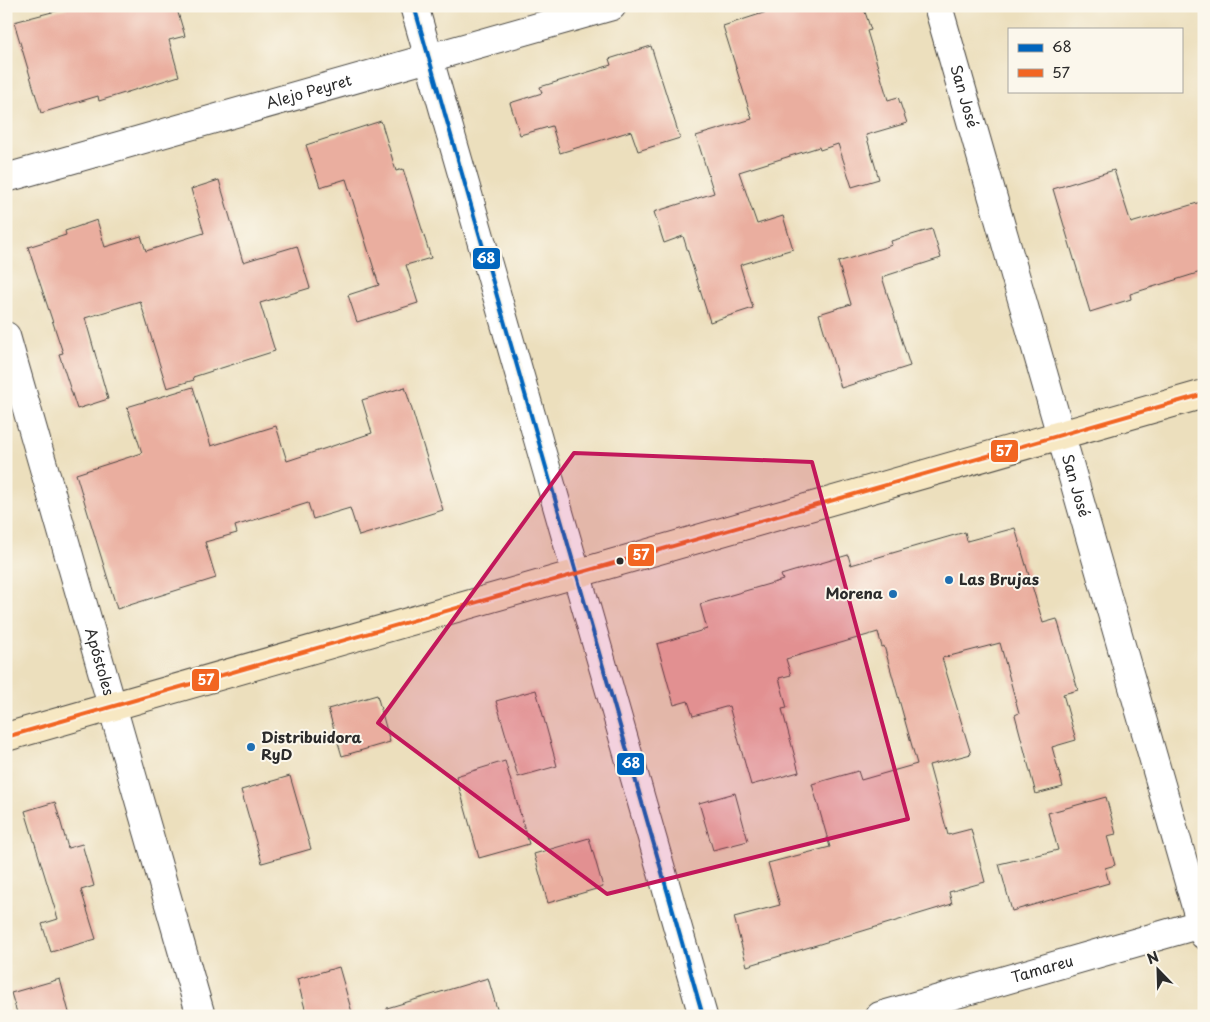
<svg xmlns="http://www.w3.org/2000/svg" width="1210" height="1022" font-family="'Playpen Sans',sans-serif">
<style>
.building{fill:#eaae9f}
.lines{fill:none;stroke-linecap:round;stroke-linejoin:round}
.minor-casing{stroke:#484641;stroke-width:30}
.secondary-casing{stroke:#484641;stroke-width:30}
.minor{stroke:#fff;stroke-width:28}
.secondary{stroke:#f7e8c3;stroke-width:28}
.bus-1-casing{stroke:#fbf7ec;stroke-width:8}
.bus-2-casing{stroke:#fbf7ec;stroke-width:8}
.bus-1{stroke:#0065bd;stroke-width:4}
.bus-2{stroke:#f26522;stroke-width:4}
.marked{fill:#c2185b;fill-opacity:0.2;stroke:#c2185b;stroke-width:4;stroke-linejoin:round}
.bus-dot{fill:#2b2b2b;stroke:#fbf7ec;stroke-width:2}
.poi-dot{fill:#1f6fb2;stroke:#fbf7ec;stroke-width:2}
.labels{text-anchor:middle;stroke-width:4;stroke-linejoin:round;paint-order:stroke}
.street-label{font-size:15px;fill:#2b2b2b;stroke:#fbf7ec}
.poi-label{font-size:15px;font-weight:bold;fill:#2b2b2b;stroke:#fbf7ec;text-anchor:start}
.line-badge{stroke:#fbf7ec;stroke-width:2}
.badge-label{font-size:14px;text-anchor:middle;font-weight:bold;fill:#fff}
</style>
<rect width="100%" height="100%" fill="#fbf7ec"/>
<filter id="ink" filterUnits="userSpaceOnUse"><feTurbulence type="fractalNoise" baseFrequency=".02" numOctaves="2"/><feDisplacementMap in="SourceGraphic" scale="10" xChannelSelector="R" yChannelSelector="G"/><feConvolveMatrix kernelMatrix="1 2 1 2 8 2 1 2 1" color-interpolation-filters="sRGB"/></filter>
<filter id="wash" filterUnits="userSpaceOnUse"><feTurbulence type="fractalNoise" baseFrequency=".0096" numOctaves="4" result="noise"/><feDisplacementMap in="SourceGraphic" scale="20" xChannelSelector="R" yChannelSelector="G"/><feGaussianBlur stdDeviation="1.12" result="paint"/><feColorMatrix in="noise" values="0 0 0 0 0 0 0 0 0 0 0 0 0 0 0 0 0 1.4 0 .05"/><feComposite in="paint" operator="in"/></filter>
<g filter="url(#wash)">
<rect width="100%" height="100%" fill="#ecdfbd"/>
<g id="blocks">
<path class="building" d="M75 6H176L185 36 169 40 179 76 99 101 98 96 41 113 14 22Z
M785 6H863L871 30 867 31 888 100 898 97 907 123 866 135 879 179 852 187 838 144 820 150 819 147 739 172 757 224 783 216 793 249 740 265 753 308 710 322 683 236 664 243 654 212 714 193 696 136 752 119 723 26Z
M651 46 680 138 638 151 631 131 560 153 552 126 520 135 510 103 542 93 540 87 611 65 609 59Z
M381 121 396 171 403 169 431 258 406 265 418 303 357 322 348 295 379 285 346 179 320 187 306 145Z
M1114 170 1131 223 1204 201V271L1130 294 1131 299 1090 312 1053 189Z
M219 180 243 262 297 246 310 288 260 303 275 351 193 377 194 380 167 388 140 301 85 318 108 399 77 409 59 354 63 353 28 247 66 235 65 231 97 220 105 247 141 236 146 251 204 233 191 189Z
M932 229 941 258 882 277 910 366 841 388 819 314 851 304 838 262 892 245 891 241Z
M193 387 211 446 276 426 287 461 372 433 362 400 405 387 443 510 359 536 350 508 313 519 308 503 235 526 237 533 205 542 216 578 117 609 76 474 142 453 127 407Z
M1015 528 1043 623 1057 619 1078 690 1063 694 1076 740 1052 747 1063 787 1036 794 1015 715 1019 713 1000 643 942 658 971 754 929 765 948 835 971 829 985 882 949 892 952 904 747 966 734 917 780 905 768 863 830 847 812 784 858 771 861 780 917 764 884 646 882 647 878 632 786 659 791 675 779 678 787 708 782 709 799 772 751 785 729 706 693 716 688 701 674 705 657 644 707 629 700 604 783 580 781 575 848 555 851 565 965 532 967 541Z
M536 690 557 766 518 777 496 701Z
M377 695 390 742 342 756 328 709Z
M505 761 529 844 479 858 456 776Z
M290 776 311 849 262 863 241 790Z
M735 793 748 841 713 850 699 803Z
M1106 797 1116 834 1107 836 1115 865 1105 868 1109 883 1012 911 999 864 1058 850 1048 813Z
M55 802 68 848 82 844 94 886 81 890 96 939 51 952 42 924 58 919 25 811Z
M589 838 603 887 548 903 534 854Z
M339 967 353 1016H307L297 979Z
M488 978 499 1016H388L387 1008Z
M60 979 70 1016H18L11 993Z"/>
</g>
</g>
<g filter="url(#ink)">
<use href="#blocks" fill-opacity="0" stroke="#484641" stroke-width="1"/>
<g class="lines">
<g class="minor-casing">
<g id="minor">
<path d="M414 6 703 1016"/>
<path id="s1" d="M938 6 1204 935"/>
<path id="s2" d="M6 178 612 6"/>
<path id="s3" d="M6 336 201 1016"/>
<path id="s4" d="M880 1016 1204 923"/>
</g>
</g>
<g class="secondary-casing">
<path id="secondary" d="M6 737 1204 394"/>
</g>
<use href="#minor" class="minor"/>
<use href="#secondary" class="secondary"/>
<g class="bus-1-casing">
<path id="bus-1" d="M414 6 703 1016"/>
</g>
<g class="bus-2-casing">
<path id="bus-2" d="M6 737 1204 394"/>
</g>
<use href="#bus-1" class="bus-1"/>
<use href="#bus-2" class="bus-2"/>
</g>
</g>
<path class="marked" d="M574 453 812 462 908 819 607 894 378 723Z"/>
<circle class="bus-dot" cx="620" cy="561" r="4.5"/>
<g class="poi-dot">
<circle cx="949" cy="580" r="5"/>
<circle cx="893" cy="594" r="5"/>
<circle cx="251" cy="747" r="5"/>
</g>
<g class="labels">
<g class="street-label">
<text dy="5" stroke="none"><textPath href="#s2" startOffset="315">Alejo Peyret</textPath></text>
<text dy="5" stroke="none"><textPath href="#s1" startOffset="94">San José</textPath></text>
<text dy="5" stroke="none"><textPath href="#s1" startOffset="499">San José</textPath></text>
<text dy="5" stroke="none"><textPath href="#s3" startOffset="339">Apóstoles</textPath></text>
<text dy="5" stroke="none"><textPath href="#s4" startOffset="169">Tamareu</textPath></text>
</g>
<g class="poi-label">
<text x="959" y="585">Las Brujas</text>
<text x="883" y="599" text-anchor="end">Morena</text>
<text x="261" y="743">Distribuidora<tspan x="261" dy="17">RyD</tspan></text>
</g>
</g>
<g class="line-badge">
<rect x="472" y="247" width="29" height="23" rx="5" fill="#0065bd"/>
<rect x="990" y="439" width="29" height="24" rx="5" fill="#f26522"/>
<rect x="627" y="543" width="28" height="24" rx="5" fill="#f26522"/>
<rect x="191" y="668" width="29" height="24" rx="5" fill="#f26522"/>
<rect x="616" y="752" width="29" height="24" rx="5" fill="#0065bd"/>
</g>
<g class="badge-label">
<text x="486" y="263">68</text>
<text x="1004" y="456">57</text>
<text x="641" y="560">57</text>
<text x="206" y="685">57</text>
<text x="631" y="768">68</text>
</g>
<rect width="1210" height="1022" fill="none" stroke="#fbf7ec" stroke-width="25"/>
<rect x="1008" y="28" width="175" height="65" fill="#fbf7ec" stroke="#a8a59f"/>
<rect x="1018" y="44" width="25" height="8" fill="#0065bd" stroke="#a8a59f"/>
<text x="1052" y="52" font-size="15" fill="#2b2b2b">68</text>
<rect x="1018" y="69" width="25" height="8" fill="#f26522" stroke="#a8a59f"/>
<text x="1052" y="78" font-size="15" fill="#2b2b2b">57</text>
<g transform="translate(1158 970) rotate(337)" stroke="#fbf7ec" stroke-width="4" paint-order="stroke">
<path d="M0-4L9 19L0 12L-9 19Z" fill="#2b2b2b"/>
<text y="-8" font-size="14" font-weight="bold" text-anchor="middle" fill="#2b2b2b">N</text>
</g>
</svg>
